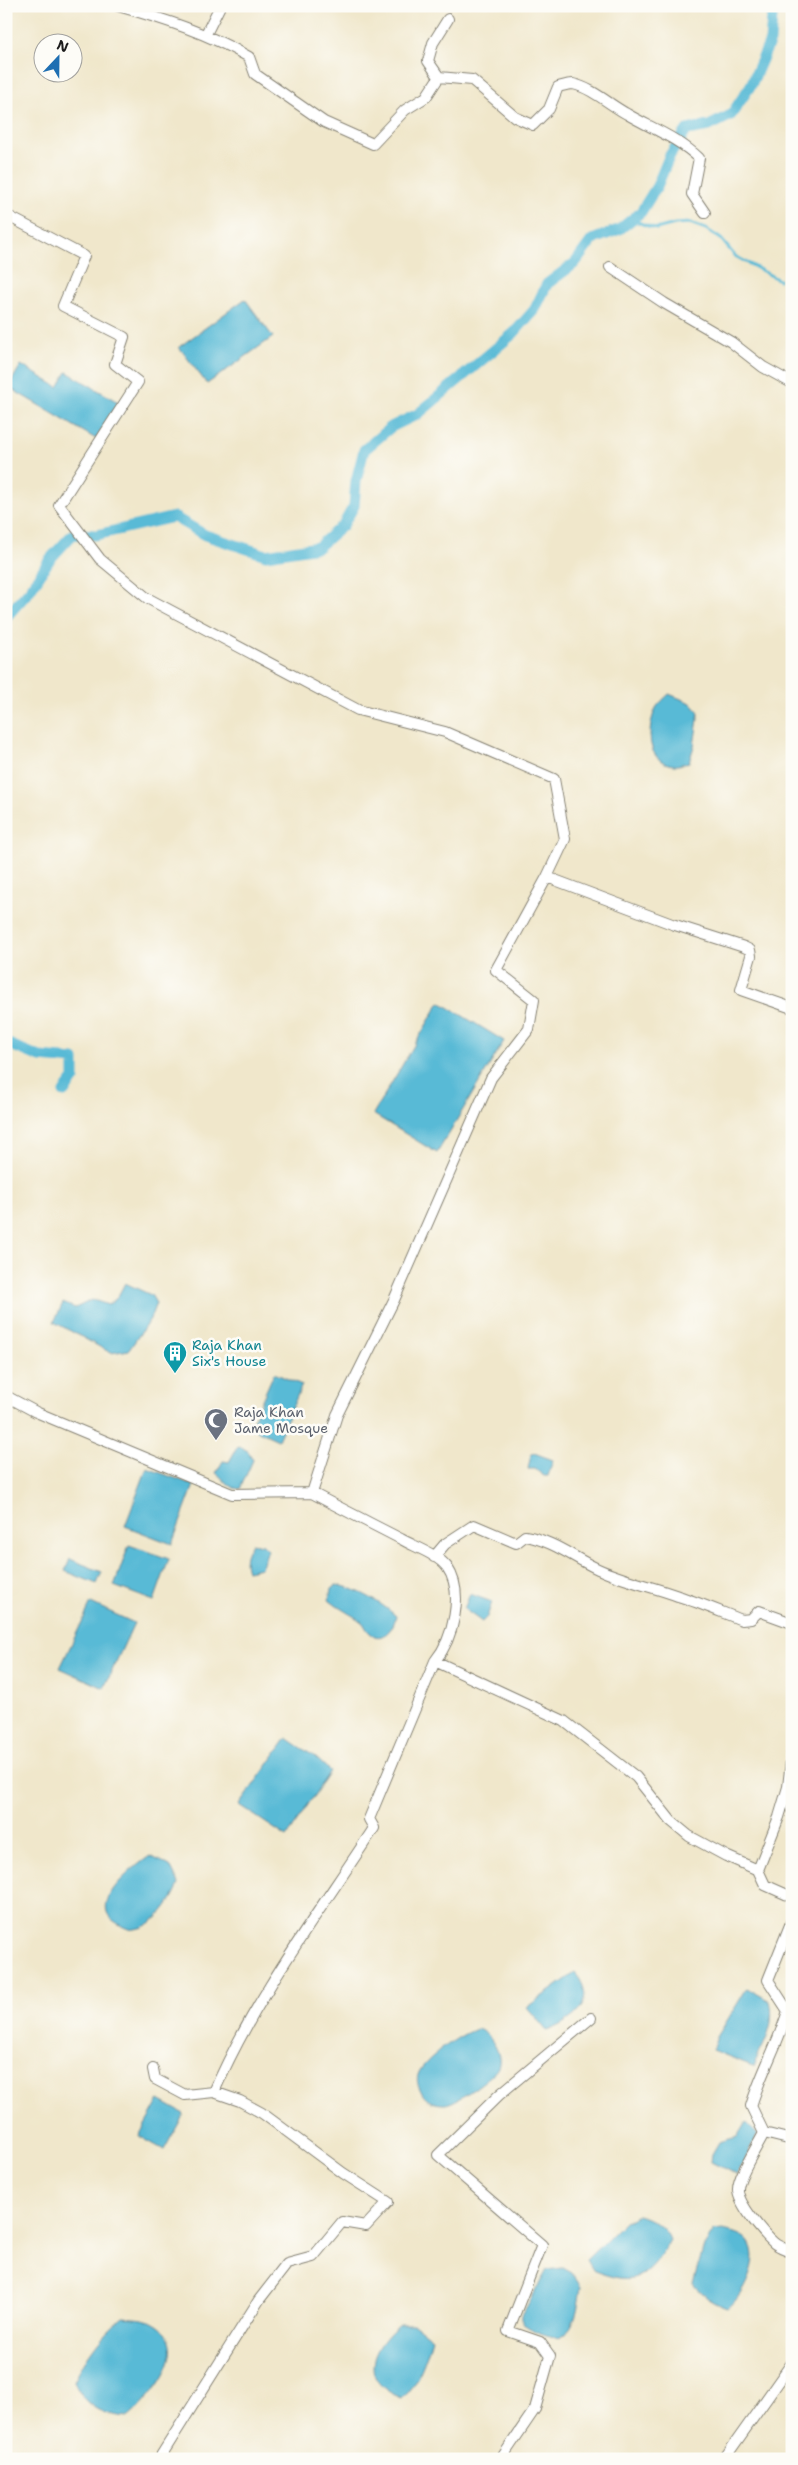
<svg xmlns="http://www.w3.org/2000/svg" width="798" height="2465" font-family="'Shantell Sans',sans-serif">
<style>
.water{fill:#58bad6;stroke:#3a6b79}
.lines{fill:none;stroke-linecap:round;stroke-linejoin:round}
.stream{stroke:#58bad6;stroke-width:3}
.canal{stroke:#58bad6;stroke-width:11}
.minor-casing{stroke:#868274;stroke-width:12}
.minor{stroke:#fff;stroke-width:10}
.labels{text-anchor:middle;stroke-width:5;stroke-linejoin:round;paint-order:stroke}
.culture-label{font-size:14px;fill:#0d838f;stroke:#fdfcf7;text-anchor:start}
.worship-label{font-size:14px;fill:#5b616d;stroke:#fdfcf7;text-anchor:start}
</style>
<rect width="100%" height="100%" fill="#fdfcf7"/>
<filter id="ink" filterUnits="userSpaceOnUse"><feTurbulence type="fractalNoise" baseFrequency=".02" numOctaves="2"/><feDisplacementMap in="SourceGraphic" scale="10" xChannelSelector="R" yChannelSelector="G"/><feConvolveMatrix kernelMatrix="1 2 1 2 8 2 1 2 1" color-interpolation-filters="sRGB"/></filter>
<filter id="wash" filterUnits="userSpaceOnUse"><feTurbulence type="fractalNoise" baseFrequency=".0096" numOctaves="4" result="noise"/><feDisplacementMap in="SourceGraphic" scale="20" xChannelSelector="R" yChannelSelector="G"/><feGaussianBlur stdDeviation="1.12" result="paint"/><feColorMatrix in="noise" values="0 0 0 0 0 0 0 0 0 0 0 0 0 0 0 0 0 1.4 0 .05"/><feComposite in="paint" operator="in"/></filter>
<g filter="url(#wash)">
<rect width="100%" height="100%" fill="#f0e7cb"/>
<path class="water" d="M245 299 273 337 207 384 179 347Z
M21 365 58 387 67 372 118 402 96 439 8 387Z
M669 694 691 703 699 712 694 746 689 762C684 763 678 766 674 765 645 763 647 727 656 708 659 703 665 698 669 694Z
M440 1002 504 1041 437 1153 373 1114Z
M125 1283 151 1295 156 1303 150 1319 129 1350 111 1353 54 1322 63 1303 75 1308C95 1300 85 1297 108 1305L117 1298Z
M274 1373 302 1385 278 1440 250 1427Z
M238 1446 248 1451 253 1460 240 1489C226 1488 226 1480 216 1473L223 1461 229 1462Z
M534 1453 553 1460 548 1476H544L535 1469H528L531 1455Z
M147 1468 194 1485 172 1544 125 1526Z
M252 1543 263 1545 268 1550 261 1568 247 1571C243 1560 246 1553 252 1543Z
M129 1545 169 1559 154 1601 114 1586Z
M70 1559 102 1572 97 1584 65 1571Z
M336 1585C355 1587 382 1603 396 1616 394 1628 382 1645 369 1632 366 1629 365 1625 362 1622 352 1614 339 1609 329 1600L331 1589Z
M470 1594 492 1602 487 1617 482 1622 464 1609Z
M91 1603 134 1623 104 1688 60 1668Z
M287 1738 315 1757 330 1771 287 1837 239 1805Z
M150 1856 170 1866 179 1884C172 1902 156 1926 135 1929 128 1931 120 1925 114 1921 88 1902 135 1866 150 1856Z
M575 1973C599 2002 574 2020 547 2031L527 2007Z
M747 1988 770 2001C776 2026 764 2044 753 2066L712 2050 717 2037Z
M477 2029C490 2032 505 2057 497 2069 491 2078 454 2105 444 2104 435 2104 426 2101 422 2093 419 2087 416 2082 418 2075 422 2060 463 2032 477 2029Z
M159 2100 184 2114 164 2150 139 2136Z
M746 2122 758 2134 737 2175 711 2162 712 2154 719 2142 737 2137Z
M638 2215C650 2218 666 2227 670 2240 648 2279 635 2287 592 2270L586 2260 624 2222Z
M723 2230C731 2232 742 2234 748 2241 762 2259 743 2296 728 2308 713 2303 703 2296 693 2284L704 2246 714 2231Z
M563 2268 572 2273 581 2287C578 2305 577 2328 559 2338 545 2335 534 2332 522 2323V2315L547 2270Z
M123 2317C131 2318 142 2318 150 2321 198 2343 154 2395 129 2417 102 2415 85 2408 74 2381 86 2356 102 2334 123 2317Z
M400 2324H414L432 2338C426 2359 419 2382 402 2398 357 2381 371 2348 400 2324Z"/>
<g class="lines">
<path class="stream" d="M632 220 656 229 675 224 690 223 706 229 721 239 735 256 779 280"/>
<path class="canal" d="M6 617 30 590 50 559 73 534 96 535 174 517 205 535 266 555 318 547 343 525 354 506 356 481 364 450 391 427 418 414 514 333 535 309 547 284 575 263 592 240 620 229 641 212 657 186 670 155 687 130 709 126 731 115 751 85 770 41 773 6
M6 1043 40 1057 74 1060V1079L64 1092"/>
</g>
</g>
<g filter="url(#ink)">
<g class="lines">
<g class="minor-casing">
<path id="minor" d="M118 6C164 19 207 33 249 57L255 74 324 122 373 144 405 110 426 97 439 77
M448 19 433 43 428 61 439 77 472 80 515 117 533 125 549 109 558 87C562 86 568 84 573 84 592 88 610 105 627 114 651 128 678 138 699 158L692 194 705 213
M206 34 220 6
M6 215 84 256 63 306 124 337 115 364 138 382 59 505 100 559 147 598 358 710 445 732 554 779 565 839 547 877 672 924 744 947 750 950 751 956 741 990 792 1008
M610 267 664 303 731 342 763 367 792 383
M6 1396 36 1412 232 1494 312 1493
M434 1557 445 1544 474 1525 516 1543 525 1536C552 1540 574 1558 598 1569 624 1581 651 1586 678 1596 700 1603 721 1612 742 1620L751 1619 759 1611 792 1623
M435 1661 564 1721 636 1777 671 1821 689 1836 726 1856 758 1870
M792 1752 788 1787 779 1817 758 1870 765 1885 792 1897
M792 1920 768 1980 788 2011C778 2044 761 2073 751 2106L764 2133C757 2147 738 2176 738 2189 737 2203 764 2234 774 2243 779 2247 786 2249 792 2252
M153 2069 155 2079 185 2095 214 2092 240 2101 262 2113 343 2173 388 2202 366 2226 342 2222 313 2257 287 2264 259 2300 159 2459
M214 2092C255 1997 318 1914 374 1828L369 1819 435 1661C453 1639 465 1593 447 1567 437 1554 415 1547 401 1539 372 1524 342 1509 312 1493L337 1415 394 1300 491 1078 529 1029 534 1000 496 970 547 877
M764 2133 792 2140
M501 2459 535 2409 550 2356 540 2342 508 2331 542 2245 438 2155 499 2095 591 2018
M724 2459 792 2363"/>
</g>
<use href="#minor" class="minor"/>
</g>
</g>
<defs>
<g id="building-pin" transform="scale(1.25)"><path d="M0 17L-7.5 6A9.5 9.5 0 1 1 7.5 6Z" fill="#0f9aa8" stroke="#fdfcf7"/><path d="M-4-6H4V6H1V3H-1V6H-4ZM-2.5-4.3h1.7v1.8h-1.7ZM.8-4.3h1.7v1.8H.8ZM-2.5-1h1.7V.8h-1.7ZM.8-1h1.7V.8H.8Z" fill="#fff"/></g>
<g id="mosque-pin" transform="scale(1.25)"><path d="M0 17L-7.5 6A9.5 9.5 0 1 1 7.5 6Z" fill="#6b7280" stroke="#fdfcf7"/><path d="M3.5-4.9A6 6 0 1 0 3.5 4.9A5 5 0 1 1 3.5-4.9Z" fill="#fff"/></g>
</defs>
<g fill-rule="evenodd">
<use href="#building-pin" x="175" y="1353"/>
<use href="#mosque-pin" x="216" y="1420"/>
</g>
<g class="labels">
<g class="culture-label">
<text x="192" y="1350">Raja Khan<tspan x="192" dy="16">Six's House</tspan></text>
</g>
<g class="worship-label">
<text x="234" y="1417">Raja Khan<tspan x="234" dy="16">Jame Mosque</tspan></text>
</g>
</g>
<rect width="798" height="2465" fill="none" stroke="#fdfcf7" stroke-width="25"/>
<g transform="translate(58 58) rotate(22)"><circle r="24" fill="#fdfcf7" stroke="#a3a29f"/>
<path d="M0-4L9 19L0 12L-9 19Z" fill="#1f6fb2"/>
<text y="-8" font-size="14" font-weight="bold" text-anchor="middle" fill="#1c1c1c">N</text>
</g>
</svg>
